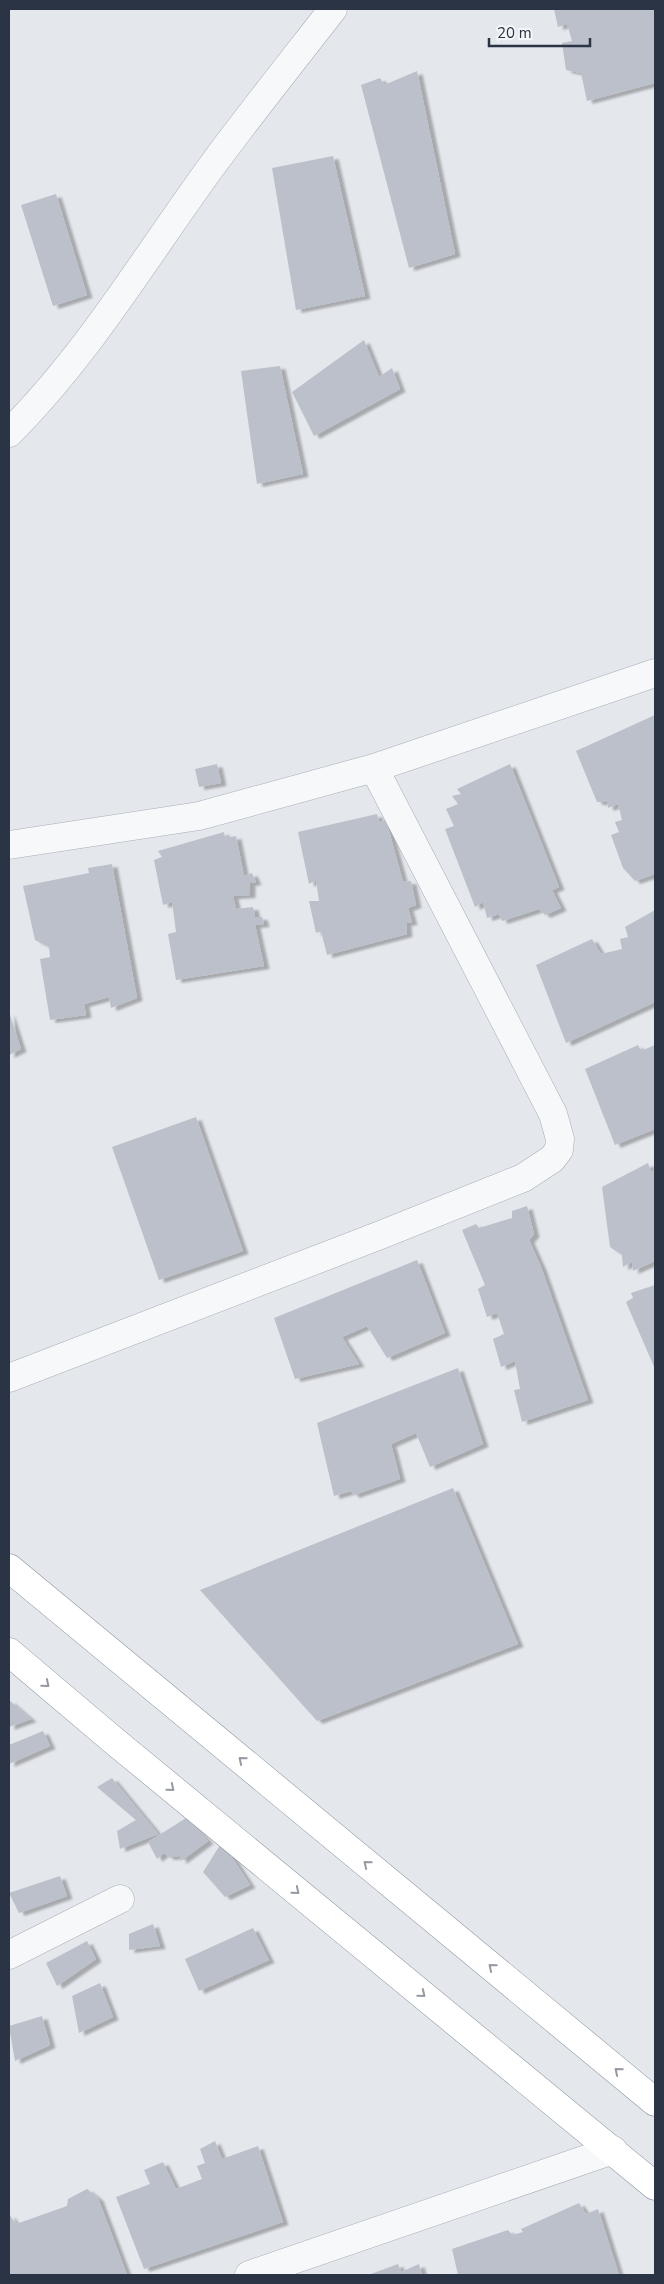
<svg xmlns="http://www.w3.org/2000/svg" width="664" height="2284" font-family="'Nunito Sans',sans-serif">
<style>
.building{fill:#bbc0ca;filter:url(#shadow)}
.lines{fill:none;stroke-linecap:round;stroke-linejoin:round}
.street-casing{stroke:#a9aeb7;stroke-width:29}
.highway-casing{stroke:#8b94a3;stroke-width:29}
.street{stroke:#f7f8fa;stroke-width:28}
.highway{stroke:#fff;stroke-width:28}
.oneway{stroke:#959aa2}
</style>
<defs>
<filter id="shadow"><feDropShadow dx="5.5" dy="3" stdDeviation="1" flood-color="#0004"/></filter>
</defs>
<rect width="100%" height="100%" fill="#e4e7ec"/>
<path class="building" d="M554 9H654L655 83 587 101 581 73 566 70 562 43 572 41 567 24 558 27Z
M417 71 455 254 409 268 361 85 380 78 384 85Z
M333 156 365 296 296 310 272 168Z
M56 194 87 295 53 306 21 205Z
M364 340 379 377 392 368 400 389 314 436 292 392Z
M280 366 303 474 257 484 241 371Z
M655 715V874L635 881 623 868 611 835 619 832 615 822 622 820 618 804 608 808 607 802H597L576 751Z
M217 764 221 783 199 787 195 769Z
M510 764 559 887 552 890 561 908 545 915 539 909 502 921 499 914 487 918 483 902 475 907 445 829 454 826 446 809 458 804 452 796 461 794 457 789Z
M377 814 379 822 386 820 403 882 411 881 416 905 408 908 412 922 406 923 407 934 327 955 321 931 316 933 309 901H319L316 880 309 884 298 832Z
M224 832 225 838 236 836 244 876 252 873 256 882 250 883V895L233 896 236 909 253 907 255 917H262L264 924 255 925 264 966 176 980 168 934 176 932 172 902 163 905 154 860 162 857 158 851Z
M112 864 137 998 111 1008 109 997 84 1004 86 1015 50 1020 40 959 50 957 49 947 35 940 23 886 89 873 88 868Z
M655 910V1002L566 1043 536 965 592 939 601 954 622 949 620 939 628 937 625 927Z
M9 1012 21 1049 9 1055Z
M638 1045 641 1051 655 1045V1129L615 1145 585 1069Z
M196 1117 243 1251 159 1280 112 1147Z
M648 1163 651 1172 655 1170V1261L633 1271 632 1262 623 1267 622 1255 610 1247 602 1187Z
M527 1206 534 1234 529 1240 541 1267 588 1400 522 1422 514 1390 520 1389 515 1361 501 1367 493 1339 504 1334 497 1313 487 1317 478 1289 485 1285 462 1230 476 1224 479 1228 512 1218V1211Z
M417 1260 445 1333 387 1358 367 1326 342 1337 359 1364 295 1379 274 1318Z
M655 1285V1369L626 1302 633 1298 631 1293Z
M458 1368 483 1444 430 1467 416 1433 391 1444 400 1479 354 1495 351 1491 334 1496 317 1423Z
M453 1488 518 1644 317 1721 200 1590Z
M9 1700 31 1719 9 1727Z
M43 1731 50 1746 9 1764V1745Z
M112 1778 158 1834 120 1849 117 1831 136 1820 97 1787Z
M186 1818 208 1841 181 1861 180 1856 169 1857 164 1853 157 1859 148 1842Z
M222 1842 250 1885 225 1897 203 1872Z
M60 1876 67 1896 19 1913 9 1893Z
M153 1924 160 1946 129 1950V1934Z
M253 1928 269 1960 199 1991 185 1959Z
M87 1941 96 1959 57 1986 46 1963Z
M100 1983 113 2017 79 2033 72 1996Z
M42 2016 50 2045 15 2061 9 2026Z
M215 2141 222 2159 258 2146 283 2222 144 2269 116 2197 150 2184 144 2170 163 2162 176 2189 202 2179 197 2166 205 2163 200 2149Z
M87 2189 98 2198 127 2275H9V2214L16 2224 67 2206 68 2199Z
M579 2203 586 2214 598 2209 619 2275H458L452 2249 508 2230 512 2235 523 2232 521 2229Z
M398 2264 401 2272 419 2264 422 2275H368Z"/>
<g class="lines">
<g class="street-casing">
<path id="street" d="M9 433C91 351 149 251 217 159 255 108 294 59 333 9
M9 845 199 816 374 768 655 673
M9 1378 378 1236 523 1178 552 1159 559 1150 560 1139 553 1114 374 768
M9 1955 120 1899
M249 2275 613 2150"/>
</g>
<g class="highway-casing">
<path id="highway" d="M9 1568 655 2102
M9 1652 113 1740 655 2186"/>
</g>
<use href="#street" class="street"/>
<use href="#highway" class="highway"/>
</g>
<defs><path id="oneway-chevron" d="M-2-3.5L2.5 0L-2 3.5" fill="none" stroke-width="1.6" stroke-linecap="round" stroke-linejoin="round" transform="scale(1.25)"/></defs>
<g class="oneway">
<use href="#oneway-chevron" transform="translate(46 1684) rotate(40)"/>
<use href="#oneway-chevron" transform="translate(242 1760) rotate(-140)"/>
<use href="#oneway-chevron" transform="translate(171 1788) rotate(39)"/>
<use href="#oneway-chevron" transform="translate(367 1864) rotate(-140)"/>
<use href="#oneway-chevron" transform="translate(296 1891) rotate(39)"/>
<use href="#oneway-chevron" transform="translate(492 1967) rotate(-140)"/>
<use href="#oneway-chevron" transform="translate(422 1994) rotate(39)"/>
<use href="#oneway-chevron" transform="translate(618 2071) rotate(-140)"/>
</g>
<rect width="664" height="2284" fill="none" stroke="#2b3445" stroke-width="20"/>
<path d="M489 38v8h101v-8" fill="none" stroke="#2b3445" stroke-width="2.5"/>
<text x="497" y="38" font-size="15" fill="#2b3445" stroke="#f4f6f9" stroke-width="4" paint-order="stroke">20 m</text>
</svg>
